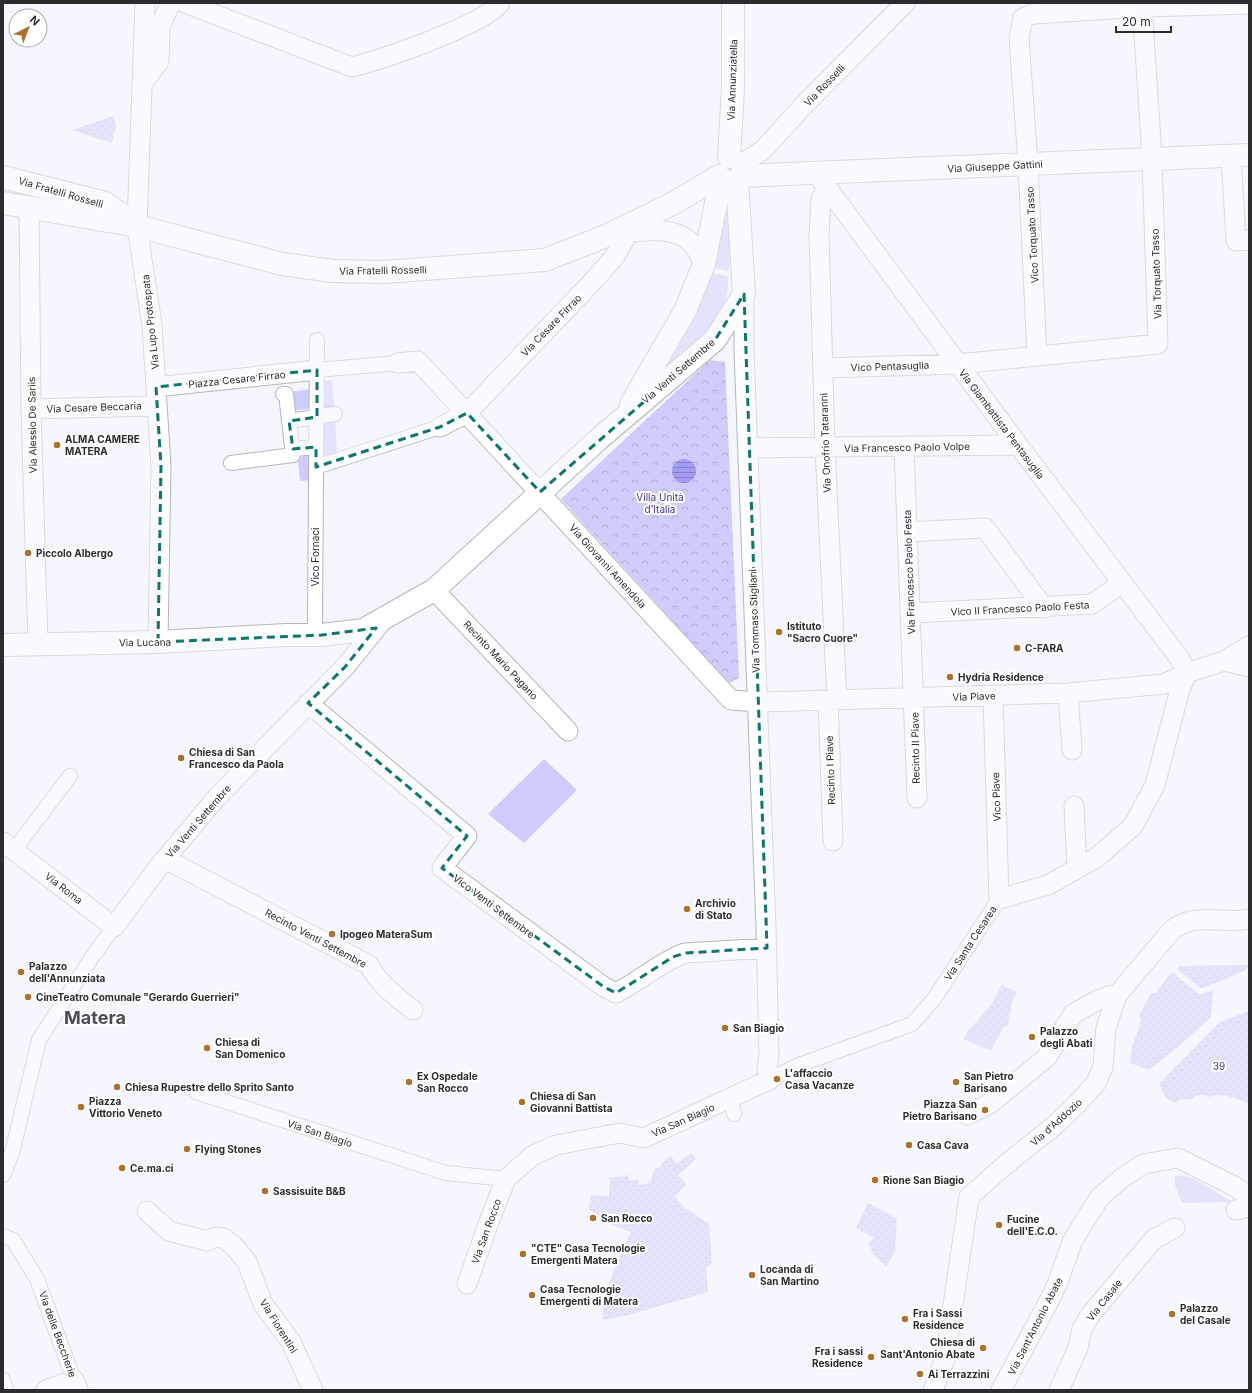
<svg xmlns="http://www.w3.org/2000/svg" width="1252" height="1393" font-family="Inter,sans-serif">
<style>
.grass{fill:#cdccfb}
.park{fill:url(#park-crowns)}
.garden{fill:url(#garden-dots)}
.water{fill:url(#water-rules)}
.lines{fill:none;stroke-linecap:round;stroke-linejoin:round}
.pedestrian-casing{stroke:#b5b5bc;stroke-width:16}
.minor-casing{stroke:#b5b5bc;stroke-width:21}
.tertiary-casing{stroke:#b5b5bc;stroke-width:24}
.pedestrian{stroke:#fff;stroke-width:14}
.minor{stroke:#fff;stroke-width:19}
.tertiary{stroke:#fff;stroke-width:22}
.marked{fill:none;stroke:#0f766e;stroke-width:3;stroke-dasharray:8 5;stroke-linejoin:round}
.poi-dot{fill:#ab7131;stroke:#fff;stroke-width:1.5}
.labels{text-anchor:middle;stroke-width:4;stroke-linejoin:round;paint-order:stroke}
.street-label{font-size:10px;fill:#2c2c2f;stroke:#fff}
.poi-label{font-size:10px;font-weight:bold;fill:#2c2c2f;stroke:#fff;text-anchor:start}
.park-label{font-size:10px;fill:#443092;stroke:#fff}
.town-label{font-size:18px;font-weight:bold;fill:#4c4c52;stroke:#fff}
</style>
<defs>
<pattern id="park-crowns" width="20" height="18" patternUnits="userSpaceOnUse"><rect width="20" height="18" fill="#cdccfb"/><path d="M2 6a3 3 0 1 1 6 0M12 15a3 3 0 1 1 6 0" fill="none" stroke="#b0afd7"/></pattern>
<pattern id="garden-dots" width="8" height="8" patternUnits="userSpaceOnUse"><rect width="8" height="8" fill="#cdccfb"/><path d="M2 2h.1M6 6h.1" fill="none" stroke="#b0afd7" stroke-width="1.8" stroke-linecap="round"/></pattern>
<pattern id="water-rules" width="6" height="5" patternUnits="userSpaceOnUse"><rect width="6" height="5" fill="#a39cf3"/><path d="M0 2.5h6" fill="none" stroke="#857fc5"/></pattern>
</defs>
<rect width="100%" height="100%" fill="#f5f5fe"/>
<path class="grass" d="M731 187 729 271 709 267Z
M707 272 728 276C728 285 728 293 725 301 715 332 683 355 660 377Z
M332 380 335 411 325 410V381Z
M311 389 312 408 292 411 290 392Z
M335 417 337 450 331 456 324 459V425Z
M310 453V480L300 481 298 461 305 454Z
M544 759 577 790 524 843 488 814Z
M968 1031 996 1041 991 1051 963 1039Z
M1181 1175 1195 1179 1233 1202 1182 1203 1175 1185V1176Z"/>
<path class="park" d="M710 360 725 362 739 678 729 683 561 499Z"/>
<path class="garden" d="M113 116 116 126 112 143 72 130Z
M1249 965 1246 970 1204 988H1200L1177 969 1179 966Z
M1173 973 1200 995 1213 990 1211 1017 1179 1046 1149 1070 1130 1063 1132 1047 1142 1019 1139 1016 1151 993H1156L1170 974Z
M1002 985 1017 992 1012 1001 1008 1025 1004 1027 996 1041 968 1031 991 1005Z
M1249 1011V1104C1237 1098 1222 1092 1209 1097 1202 1094 1196 1094 1191 1100L1181 1099 1175 1103 1166 1098 1159 1084 1220 1022Z
M692 1153 696 1159 678 1175 686 1184 675 1197 685 1208 709 1224 712 1263 706 1268 708 1292 628 1315 603 1320C600 1296 621 1255 631 1232L599 1219 600 1216 589 1210 591 1195 609 1196 610 1178 628 1175 629 1181 638 1179 639 1185 650 1183 655 1168 661 1167V1164L671 1156 676 1164Z
M868 1203 897 1219 895 1251 886 1267 874 1255 868 1243 874 1238 856 1228Z"/>
<path class="water" d="M672 471a12 12 0 1 1 24 0a12 12 0 1 1-24 0Z"/>
<g class="lines">
<g class="pedestrian-casing">
<path id="pedestrian" d="M317 370 398 363
M289 421 335 414
M293 449 316 447
M231 463 293 455 286 394H283
M316 467 440 427
M315 624 317 340
M14 850 70 776
M771 1079 799 1065 912 1024 934 999 999 899
M196 1092 446 1173 506 1179
M731 1098 734 1114
M3 1175 12 1153 39 1040 92 957 114 927
M3 1236 13 1240 37 1279 74 1380
M3 1380 6 1390"/>
</g>
<g class="minor-casing">
<path id="minor" d="M145 3 137 226 152 325 161 466 158 642
M185 3 352 67C380 60 484 25 500 3
M142 84 159 61 160 26 171 3
M1231 156 1236 241 1249 240
M741 164 763 150 804 105 905 3
M817 174 1018 445 1180 659 1187 673
M827 187 821 199 819 235 825 447 837 700
M29 207 31 409 38 644
M617 234C641 231 676 224 693 245 698 250 700 258 704 264
M1037 356 1028 164 1019 38 1023 18 1033 14 1143 7 1249 4
M398 363 418 361 731 700 758 702 1068 693 1164 684 1187 673 1224 661 1249 667
M823 368 958 364 1158 344 1152 158 1142 3
M156 387 317 370
M31 409 157 406
M440 427 467 413 596 278 615 256 629 232
M904 447 917 798
M748 448 1018 445
M907 532 985 528 1044 608
M434 590 568 731
M911 613 1092 604 1122 583
M1224 661 1249 646
M1068 693 1072 750
M993 695 999 899 1048 885 1096 858 1133 826 1155 785 1180 689 1187 673
M828 700 833 841
M308 703 467 836 442 868 604 987 616 993C640 981 660 962 685 953L767 948
M1074 806 1077 869
M3 842 114 927 160 865 218 796 345 667 383 620
M165 859 369 965C380 985 395 996 413 1010
M967 1115 991 1103 1047 1057 1073 1014 1098 1000 1109 996 1117 995
M1236 1210 1249 1207
M147 1211 169 1231 207 1241 216 1237 223 1238 233 1245 247 1262 263 1304 291 1342 313 1390
M467 1284 490 1219 506 1179 532 1156 556 1145 620 1133 644 1138 771 1079 767 1070 769 1055 766 927 744 351V294
M46 1390 74 1380 78 1390
M933 1390 945 1359 969 1197 1004 1166 1055 1125 1076 1105 1096 1083 1103 1067 1106 1028 1117 995 1172 930C1197 911 1221 925 1249 919
M1001 1390 1049 1301 1058 1282 1072 1242 1087 1217 1100 1197 1122 1178 1143 1164 1178 1158 1234 1186 1249 1197
M1059 1390 1078 1348 1082 1329 1091 1314 1154 1239 1175 1228"/>
</g>
<g class="tertiary-casing">
<path id="tertiary" d="M729 157 733 88V3
M740 176 1249 155
M3 177 105 203 131 221
M3 203 137 226 282 264 333 271 384 272 545 260 606 236 674 203 719 176
M631 404 685 311 704 264 721 178
M3 645 158 642 286 635H322L363 630 434 590 600 438 715 340 744 294 737 180"/>
</g>
<use href="#pedestrian" class="pedestrian"/>
<use href="#minor" class="minor"/>
<use href="#tertiary" class="tertiary"/>
</g>
<path d="M0 0H1252V1393H0ZM744 294 767 948 685 953 673 957 616 993 604 987 442 868 467 836 308 703 345 667 376 628 322 635 158 642 161 466 156 387 317 370V417L289 421 293 449 316 447V467L440 427 467 413 540 492 715 340Z" fill="#f5f5fe" fill-opacity=".55" fill-rule="evenodd"/>
<path class="marked" d="M744 294 767 948 685 953 673 957 616 993 604 987 442 868 467 836 308 703 345 667 376 628 322 635 158 642 161 466 156 387 317 370V417L289 421 293 449 316 447V467L440 427 467 413 540 492 715 340Z"/>
<g class="poi-dot">
<circle cx="57" cy="445" r="4"/>
<circle cx="28" cy="553" r="4"/>
<circle cx="779" cy="632" r="4"/>
<circle cx="1017" cy="648" r="4"/>
<circle cx="950" cy="677" r="4"/>
<circle cx="181" cy="758" r="4"/>
<circle cx="687" cy="909" r="4"/>
<circle cx="332" cy="934" r="4"/>
<circle cx="21" cy="972" r="4"/>
<circle cx="28" cy="997" r="4"/>
<circle cx="725" cy="1028" r="4"/>
<circle cx="1032" cy="1037" r="4"/>
<circle cx="207" cy="1048" r="4"/>
<circle cx="777" cy="1079" r="4"/>
<circle cx="409" cy="1082" r="4"/>
<circle cx="956" cy="1082" r="4"/>
<circle cx="117" cy="1087" r="4"/>
<circle cx="522" cy="1102" r="4"/>
<circle cx="81" cy="1107" r="4"/>
<circle cx="985" cy="1110" r="4"/>
<circle cx="909" cy="1145" r="4"/>
<circle cx="187" cy="1149" r="4"/>
<circle cx="122" cy="1168" r="4"/>
<circle cx="875" cy="1180" r="4"/>
<circle cx="265" cy="1191" r="4"/>
<circle cx="593" cy="1218" r="4"/>
<circle cx="999" cy="1225" r="4"/>
<circle cx="523" cy="1254" r="4"/>
<circle cx="752" cy="1275" r="4"/>
<circle cx="532" cy="1295" r="4"/>
<circle cx="1172" cy="1314" r="4"/>
<circle cx="905" cy="1319" r="4"/>
<circle cx="983" cy="1348" r="4"/>
<circle cx="871" cy="1357" r="4"/>
<circle cx="920" cy="1374" r="4"/>
</g>
<g class="labels">
<g class="street-label">
<text transform="translate(732 80) rotate(-88)" y="4">Via Annunziatella</text>
<text transform="translate(824 85) rotate(-46)" y="4">Via Rosselli</text>
<text transform="translate(995 166) rotate(-3)" y="4">Via Giuseppe Gattini</text>
<text transform="translate(61 192) rotate(16)" y="4">Via Fratelli Rosselli</text>
<text transform="translate(1032 235) rotate(-93)" y="4">Vico Torquato Tasso</text>
<text transform="translate(383 270) rotate(-1)" y="4">Via Fratelli Rosselli</text>
<text transform="translate(1156 274) rotate(-92)" y="4">Via Torquato Tasso</text>
<text transform="translate(150 322) rotate(-96)" y="4">Via Lupo Protospata</text>
<text transform="translate(551 325) rotate(-46)" y="4">Via Cesare Firrao</text>
<text transform="translate(890 366) rotate(-2)" y="4">Vico Pentasuglia</text>
<text transform="translate(678 371) rotate(-41)" y="4">Via Venti Settembre</text>
<text transform="translate(237 379) rotate(-6)" y="4">Piazza Cesare Firrao</text>
<text transform="translate(94 407) rotate(-2)" y="4">Via Cesare Beccaria</text>
<text transform="translate(1002 424) rotate(53)" y="4">Via Giambattista Pentasuglia</text>
<text transform="translate(32 425) rotate(-91)" y="4">Via Alessio De Sariis</text>
<text transform="translate(825 443) rotate(-92)" y="4">Via Onofrio Tataranni</text>
<text transform="translate(907 447) rotate(-1)" y="4">Via Francesco Paolo Volpe</text>
<text transform="translate(315 557) rotate(-90)" y="4">Vico Fornaci</text>
<text transform="translate(608 566) rotate(48)" y="4">Via Giovanni Amendola</text>
<text transform="translate(909 572) rotate(-92)" y="4">Via Francesco Paolo Festa</text>
<text transform="translate(1020 608) rotate(-3)" y="4">Vico II Francesco Paolo Festa</text>
<text transform="translate(754 621) rotate(-92)" y="4">Via Tommaso Stigliani</text>
<text transform="translate(145 642) rotate(-1)" y="4">Via Lucana</text>
<text transform="translate(501 660) rotate(47)" y="4">Recinto Mario Pagano</text>
<text transform="translate(974 696) rotate(-2)" y="4">Via Piave</text>
<text transform="translate(915 748) rotate(-91)" y="4">Recinto II Piave</text>
<text transform="translate(830 770) rotate(-92)" y="4">Recinto I Piave</text>
<text transform="translate(996 797) rotate(-92)" y="4">Vico Piave</text>
<text transform="translate(198 821) rotate(-49)" y="4">Via Venti Settembre</text>
<text transform="translate(64 888) rotate(38)" y="4">Via Roma</text>
<text transform="translate(494 906) rotate(37)" y="4">Vico Venti Settembre</text>
<text transform="translate(316 938) rotate(28)" y="4">Recinto Venti Settembre</text>
<text transform="translate(970 943) rotate(-57)" y="4">Via Santa Cesarea</text>
<text transform="translate(683 1120) rotate(-24)" y="4">Via San Biagio</text>
<text transform="translate(1056 1122) rotate(-42)" y="4">Via d'Addozio</text>
<text transform="translate(320 1133) rotate(18)" y="4">Via San Biagio</text>
<text transform="translate(486 1231) rotate(-70)" y="4">Via San Rocco</text>
<text transform="translate(1104 1300) rotate(-52)" y="4">Via Casale</text>
<text transform="translate(279 1326) rotate(58)" y="4">Via Fiorentini</text>
<text transform="translate(1035 1326) rotate(-63)" y="4">Via Sant'Antonio Abate</text>
<text transform="translate(58 1334) rotate(70)" y="4">Via delle Beccherie</text>
</g>
<g class="poi-label">
<text x="65" y="443">ALMA CAMERE<tspan x="65" dy="12">MATERA</tspan></text>
<text x="36" y="557">Piccolo Albergo</text>
<text x="787" y="630">Istituto<tspan x="787" dy="12">"Sacro Cuore"</tspan></text>
<text x="1025" y="652">C-FARA</text>
<text x="958" y="681">Hydria Residence</text>
<text x="189" y="756">Chiesa di San<tspan x="189" dy="12">Francesco da Paola</tspan></text>
<text x="695" y="907">Archivio<tspan x="695" dy="12">di Stato</tspan></text>
<text x="340" y="938">Ipogeo MateraSum</text>
<text x="29" y="970">Palazzo<tspan x="29" dy="12">dell'Annunziata</tspan></text>
<text x="36" y="1001">CineTeatro Comunale "Gerardo Guerrieri"</text>
<text x="733" y="1032">San Biagio</text>
<text x="1040" y="1035">Palazzo<tspan x="1040" dy="12">degli Abati</tspan></text>
<text x="215" y="1046">Chiesa di<tspan x="215" dy="12">San Domenico</tspan></text>
<text x="785" y="1077">L'affaccio<tspan x="785" dy="12">Casa Vacanze</tspan></text>
<text x="417" y="1080">Ex Ospedale<tspan x="417" dy="12">San Rocco</tspan></text>
<text x="964" y="1080">San Pietro<tspan x="964" dy="12">Barisano</tspan></text>
<text x="125" y="1091">Chiesa Rupestre dello Sprito Santo</text>
<text x="530" y="1100">Chiesa di San<tspan x="530" dy="12">Giovanni Battista</tspan></text>
<text x="89" y="1105">Piazza<tspan x="89" dy="12">Vittorio Veneto</tspan></text>
<text x="977" y="1108" text-anchor="end">Piazza San<tspan x="977" dy="12">Pietro Barisano</tspan></text>
<text x="917" y="1149">Casa Cava</text>
<text x="195" y="1153">Flying Stones</text>
<text x="130" y="1172">Ce.ma.ci</text>
<text x="883" y="1184">Rione San Biagio</text>
<text x="273" y="1195">Sassisuite B&amp;B</text>
<text x="601" y="1222">San Rocco</text>
<text x="1007" y="1223">Fucine<tspan x="1007" dy="12">dell'E.C.O.</tspan></text>
<text x="531" y="1252">"CTE" Casa Tecnologie<tspan x="531" dy="12">Emergenti Matera</tspan></text>
<text x="760" y="1273">Locanda di<tspan x="760" dy="12">San Martino</tspan></text>
<text x="540" y="1293">Casa Tecnologie<tspan x="540" dy="12">Emergenti di Matera</tspan></text>
<text x="1180" y="1312">Palazzo<tspan x="1180" dy="12">del Casale</tspan></text>
<text x="913" y="1317">Fra i Sassi<tspan x="913" dy="12">Residence</tspan></text>
<text x="975" y="1346" text-anchor="end">Chiesa di<tspan x="975" dy="12">Sant'Antonio Abate</tspan></text>
<text x="863" y="1355" text-anchor="end">Fra i sassi<tspan x="863" dy="12">Residence</tspan></text>
<text x="928" y="1378">Ai Terrazzini</text>
</g>
<g class="park-label">
<text x="660" y="501">Villa Unità<tspan x="660" dy="12">d’Italia</tspan></text>
<text x="1219" y="1070">39</text>
</g>
<g class="town-label">
<text x="95" y="1024">Matera</text>
</g>
</g>
<rect width="1252" height="1393" fill="none" stroke="#2c2c2f" stroke-width="8"/>
<g transform="translate(28 28) rotate(42)"><circle r="19" fill="#ffffff" stroke="#ababac"/>
<path d="M0-3L7 15L0 10L-7 15Z" fill="#ab7131"/>
<text y="-6" font-size="11" font-weight="bold" text-anchor="middle" fill="#2c2c2f">N</text>
</g>
<path d="M1116 26v6h55v-6" fill="none" stroke="#2c2c2f" stroke-width="2"/>
<text x="1122" y="26" font-size="12" fill="#2c2c2f" stroke="#ffffff" stroke-width="3" paint-order="stroke">20 m</text>
</svg>
